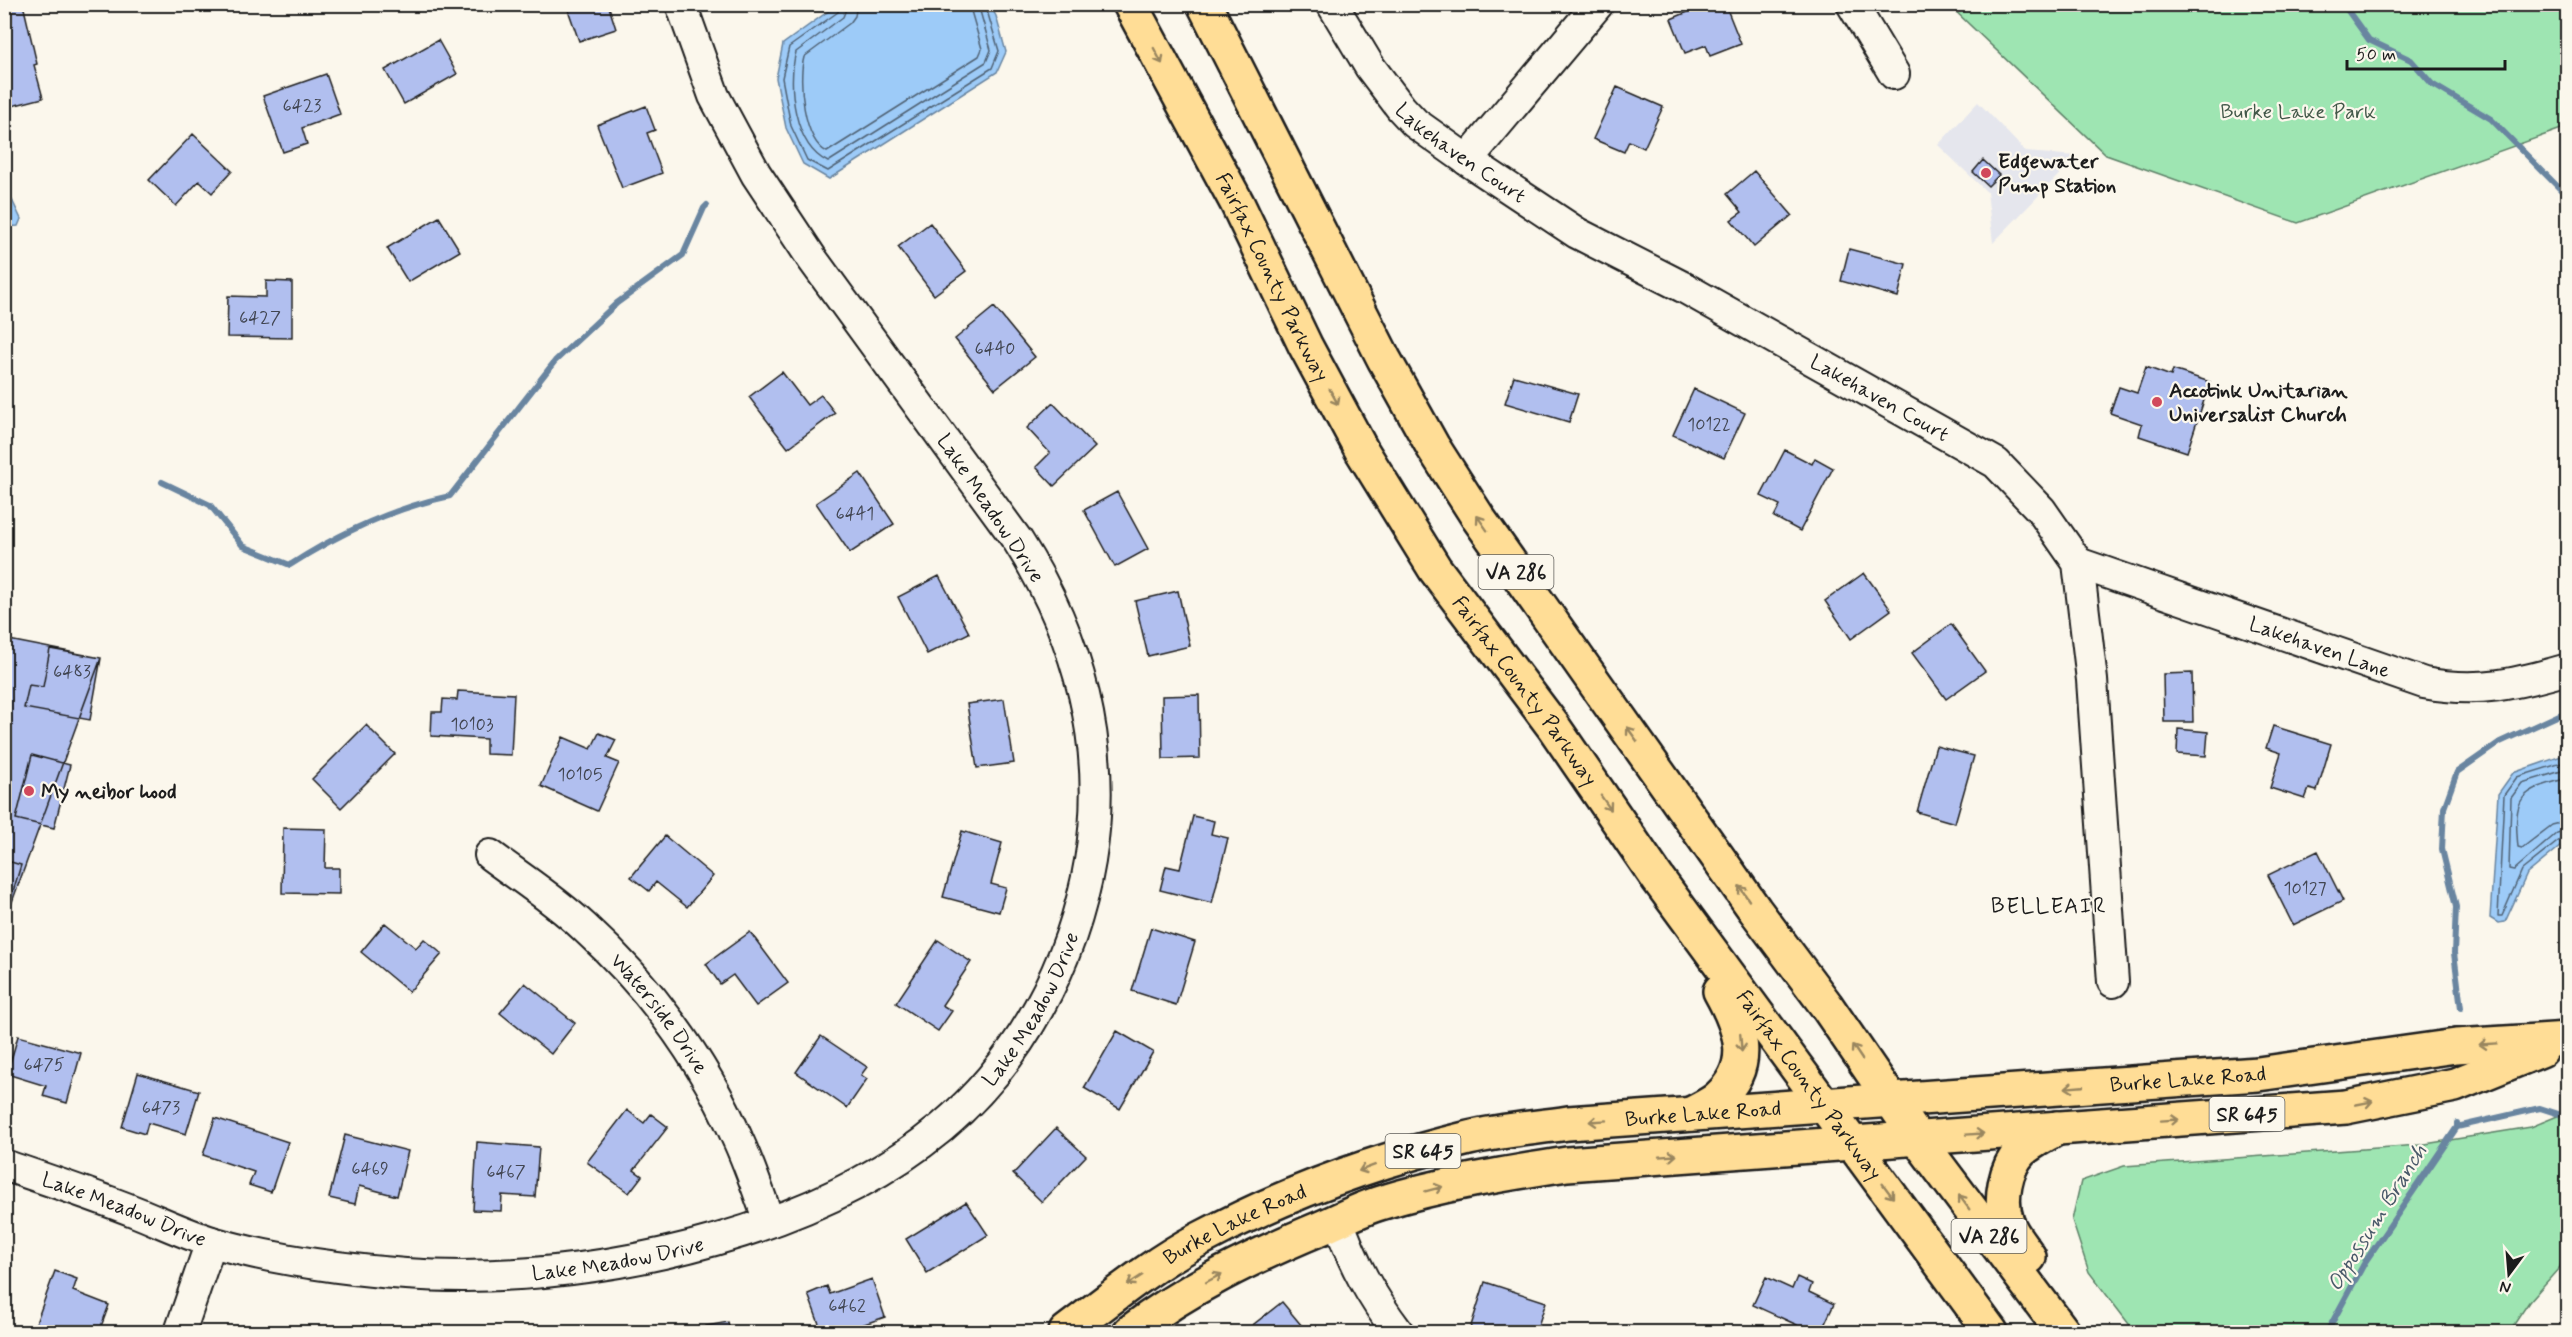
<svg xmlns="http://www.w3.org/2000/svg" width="2572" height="1337" font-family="Mynerve,sans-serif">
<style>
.built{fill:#e5e6ed}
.green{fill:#9ee5b2;stroke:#5d8067;stroke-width:1.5}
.water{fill:#9dcbf8;stroke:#6985a0;stroke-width:1.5}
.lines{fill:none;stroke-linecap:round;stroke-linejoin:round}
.shore{stroke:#506274;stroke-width:1.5}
.stream{stroke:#6985a0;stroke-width:6}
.building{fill:#b1bfef;stroke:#1c1c1c;stroke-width:1.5}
.minor-casing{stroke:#1c1c1c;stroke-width:34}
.major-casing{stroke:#1c1c1c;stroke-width:38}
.highway-casing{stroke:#1c1c1c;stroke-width:38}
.minor{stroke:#fbf7ec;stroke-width:30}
.major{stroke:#ffdd96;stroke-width:33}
.highway{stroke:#ffdd96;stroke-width:33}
.oneway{stroke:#99865f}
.poi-dot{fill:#d1495b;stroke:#fbf7ec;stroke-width:2}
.labels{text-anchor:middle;stroke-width:4.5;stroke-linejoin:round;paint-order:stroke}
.number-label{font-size:18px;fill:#414551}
.shield{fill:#fbf7ec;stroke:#5f5e5a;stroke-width:1.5}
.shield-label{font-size:20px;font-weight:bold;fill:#1c1c1c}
.park-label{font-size:21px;fill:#435849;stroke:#fbf7ec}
.street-label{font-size:21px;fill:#1c1c1c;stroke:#fbf7ec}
.poi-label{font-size:21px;font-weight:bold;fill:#1c1c1c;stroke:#fbf7ec;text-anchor:start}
.neighbourhood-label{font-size:22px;letter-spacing:1.5px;fill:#1c1c1c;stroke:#fbf7ec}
.water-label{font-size:22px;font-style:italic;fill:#495969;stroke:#fbf7ec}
</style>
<rect width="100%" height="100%" fill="#fbf7ec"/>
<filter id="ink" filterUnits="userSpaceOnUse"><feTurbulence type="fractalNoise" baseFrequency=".0167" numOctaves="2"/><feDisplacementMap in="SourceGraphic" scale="12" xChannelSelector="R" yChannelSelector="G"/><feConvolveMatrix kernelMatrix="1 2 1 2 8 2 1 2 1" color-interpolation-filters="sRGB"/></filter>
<g filter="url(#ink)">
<path class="built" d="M1978 102 2026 152 2077 156 1993 243 1987 192 1938 145Z"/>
<path class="green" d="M1949 5H2567V127L2298 223 2106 155Z
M2567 1112V1240L2560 1267 2529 1302 2509 1332H2135L2089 1272 2072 1220 2081 1181 2124 1166 2419 1145 2531 1127Z"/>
<path class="water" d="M837 5H990L996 16 1006 52 997 72 829 179 803 164 786 128 776 78 783 44Z
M4 192 12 200 21 219 18 226 5 227Z
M2567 754V841L2527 874 2505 922 2498 923 2490 918 2498 794 2513 773Z"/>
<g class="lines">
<path class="shore" d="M840 4 838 12 789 47 782 78 791 126 807 160 828 171 992 68 999 51 985 4
M848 4 843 17 796 52C787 85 794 146 828 162L986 62 991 50 978 4
M857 4 855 16 850 23 804 57C798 80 803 140 827 152L979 56 982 49 969 4
M2568 761 2517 777 2504 795 2498 916H2502L2522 870 2561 839 2568 837
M2568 769 2522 783 2511 798 2509 869 2514 870 2557 833 2568 830
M2568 778C2520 791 2513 795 2518 847L2522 848 2552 825 2568 821"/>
<path class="stream" d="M2343 4 2369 40 2411 60 2432 84 2491 119 2568 197
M162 482 210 505 243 546 290 565C338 534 394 508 450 496L555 361 617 303 683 255 704 208 707 205
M2461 1008 2454 953 2456 907 2442 849 2444 808 2457 772 2500 742 2568 711
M2457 1127 2540 1108 2568 1117
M2327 1332 2365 1262 2457 1127V1123"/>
</g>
<path class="building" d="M4 4H23L37 64 34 65 43 98 4 108Z
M566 4H608L616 29 579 41Z
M1707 4H1725L1741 44 1710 56 1706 45 1685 53 1671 19Z
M438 40 457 74 404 104 385 70Z
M326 74 340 114 302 128 307 144 283 152 263 96Z
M1617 87 1663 107 1644 148 1629 141 1624 152 1593 139Z
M646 106 655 130 647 133 662 173 622 188 597 125Z
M193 134 232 171 212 193 199 181 176 206 149 180Z
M1983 160 1999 175 1988 186 1973 172Z
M1754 171 1792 215 1754 247 1731 220 1742 212 1727 194Z
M439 217 460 251 408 282 387 248Z
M930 223 966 271 934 295 898 247Z
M1849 249 1906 264 1898 297 1841 281Z
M266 281 292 282V338L227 337 228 296 266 297Z
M994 307 1035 357 995 389 955 339Z
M2146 367 2171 376 2173 370 2210 382 2187 452 2139 436 2142 424 2110 413 2119 387 2137 393Z
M782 372 807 405 821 395 835 413 788 448 749 397Z
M1514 376 1578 394 1569 422 1505 403Z
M1694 389 1745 413 1724 458 1673 435Z
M1053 403 1095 447 1054 486 1036 467 1050 453 1027 428Z
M1785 450 1812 464 1815 458 1833 468 1800 531 1774 517 1780 505 1761 496Z
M860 473 894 524 850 553 816 503Z
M1117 492 1148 549 1115 567 1084 510Z
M1864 573 1891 610 1851 639 1825 601Z
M939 576 969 633 927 654 898 597Z
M1178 591 1190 646 1148 656 1135 601Z
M1951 624 1985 671 1946 699 1912 653Z
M4 639 101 658 4 924Z
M50 649 101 658 90 720 24 708 29 685 43 687Z
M2192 673 2193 722H2164L2163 674Z
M458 691 514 694 511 755 486 754V739L431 736 432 712H442L443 699 457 700Z
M1199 695 1200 758 1163 759 1162 696Z
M1004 699 1014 763 977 768 967 704Z
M366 725 395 754 341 808 312 779Z
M2273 726 2331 744 2317 791 2309 789 2305 799 2270 788 2281 753 2266 748Z
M2178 729 2208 732 2206 756 2177 754Z
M599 733 616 740 607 758 619 763 597 811 541 786 563 737 591 749Z
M1936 746 1974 756 1955 823 1917 812Z
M32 755 70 765 54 828 16 819Z
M1193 816 1214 821 1211 834 1228 838 1212 903 1160 890 1166 866 1180 869Z
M283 828 326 829 325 868H339V894L282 893Z
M962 831 1002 843 991 884 1006 888 999 912 943 897Z
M665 836 713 876 687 907 656 882 649 891 631 877Z
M2318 851 2343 901 2293 925 2268 875Z
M4 860 21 865 4 921Z
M385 923 416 948 424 939 442 954 409 992 361 952Z
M1151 928 1195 942 1176 1005 1132 991Z
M750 932 788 983 756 1006 733 975 720 984 706 964Z
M938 940 971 962 942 1005 952 1011 938 1031 896 1003Z
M525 983 575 1023 551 1054 500 1013Z
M1117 1031 1153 1052 1120 1109 1084 1088Z
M18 1036 81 1053 67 1103 43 1096 46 1086 7 1074Z
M821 1036 867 1067 861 1075 867 1079 847 1108 796 1072Z
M138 1073 199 1091 186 1134 148 1123 145 1134 122 1127Z
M627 1110 644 1123 651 1114 668 1127 634 1170 642 1176 629 1193 587 1162Z
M215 1118 288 1142 271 1192 249 1185 254 1172 203 1155Z
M1056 1128 1086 1156 1042 1202 1013 1174Z
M345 1135 408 1151 397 1196 359 1186 355 1204 329 1198Z
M477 1142 539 1147 535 1197 502 1195 501 1211 473 1210Z
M966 1202 988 1235 927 1273 906 1239Z
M55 1271 77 1279 73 1291 109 1305 99 1332H63L36 1323Z
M1766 1277 1792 1289 1797 1277 1812 1284 1809 1292 1834 1304 1821 1332H1794L1797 1325 1753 1305Z
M872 1279 885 1317 841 1332H822L808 1294 827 1286 830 1294Z
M1485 1282 1546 1302 1536 1332H1480L1470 1329Z
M1282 1302 1307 1332H1252L1249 1328Z
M728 1322 730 1332H707L706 1326Z"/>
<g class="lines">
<g class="minor-casing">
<g id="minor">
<path id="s1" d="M1332 4 1370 67 1401 108 1415 123 1467 160 1577 233 1683 287 1996 463 2041 510 2078 563 2092 680 2113 982"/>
<path d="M1852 4 1894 74"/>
<path d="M1467 160 1598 4"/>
<path id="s2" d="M2078 563 2424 683C2478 693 2516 684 2568 669"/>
<path id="s3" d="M490 855C521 878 555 900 584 927 649 986 703 1059 738 1140 750 1166 759 1194 769 1221"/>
<path id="s4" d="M4 1165C48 1180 93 1195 136 1212 161 1222 186 1234 212 1242 284 1263 388 1276 463 1276 621 1275 818 1230 941 1128 1020 1062 1073 963 1090 861 1109 748 1079 637 1018 541L813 260 756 174 714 96 681 4"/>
<path d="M1338 1220C1353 1264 1371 1296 1398 1332"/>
<path d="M180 1332 211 1242"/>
</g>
</g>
<g class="major-casing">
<g id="major">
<path id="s5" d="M1066 1332C1109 1300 1152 1264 1200 1239 1284 1194 1377 1160 1469 1138 1501 1130 1535 1128 1568 1123L2258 1074 2456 1046 2568 1039"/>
<path d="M1130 1332C1187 1288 1254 1256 1321 1228 1340 1220 1360 1209 1380 1203 1441 1184 1503 1174 1567 1164L2346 1107 2455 1085 2541 1050"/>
</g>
</g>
<g class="highway-casing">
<g id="highway">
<path id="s6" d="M1130 4 1237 203 1305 345 1362 451 1435 569 1553 726 1658 879 1991 1332"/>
<path d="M1204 4 1384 359 1433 447 1479 519 1755 910 1826 1005 1917 1138 2063 1332"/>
<path d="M1691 1114C1700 1109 1712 1104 1719 1097 1755 1064 1740 1027 1720 991"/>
<path d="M2029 1257C2022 1246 2011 1234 2007 1222 1999 1200 2005 1168 2021 1151 2031 1142 2046 1135 2057 1128"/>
</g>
</g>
<use href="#minor" class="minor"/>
<use href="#major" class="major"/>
<use href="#highway" class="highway"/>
</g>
<defs><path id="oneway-shaft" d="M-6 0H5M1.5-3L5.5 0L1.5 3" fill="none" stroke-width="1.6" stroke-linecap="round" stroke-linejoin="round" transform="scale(1.5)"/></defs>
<g class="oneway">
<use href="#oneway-shaft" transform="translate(1158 56) rotate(62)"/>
<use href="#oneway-shaft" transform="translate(1334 397) rotate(61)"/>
<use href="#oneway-shaft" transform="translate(1482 523) rotate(-125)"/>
<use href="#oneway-shaft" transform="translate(1632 734) rotate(-126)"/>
<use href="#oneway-shaft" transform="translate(1606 803) rotate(55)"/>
<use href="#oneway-shaft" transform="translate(1744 893) rotate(-124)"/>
<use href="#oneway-shaft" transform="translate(1741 1043) rotate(85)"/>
<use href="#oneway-shaft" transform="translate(2488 1044) rotate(176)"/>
<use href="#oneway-shaft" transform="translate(1857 1052) rotate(-124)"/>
<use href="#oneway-shaft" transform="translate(2074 1087) rotate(175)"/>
<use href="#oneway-shaft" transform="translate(2364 1103) rotate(-11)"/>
<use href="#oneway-shaft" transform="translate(2170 1120) rotate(-4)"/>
<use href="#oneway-shaft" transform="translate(1598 1121) rotate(176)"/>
<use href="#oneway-shaft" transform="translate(1975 1134) rotate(-4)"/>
<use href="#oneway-shaft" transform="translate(1668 1156) rotate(-4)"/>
<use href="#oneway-shaft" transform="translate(1367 1168) rotate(160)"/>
<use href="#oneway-shaft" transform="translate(1434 1189) rotate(-15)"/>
<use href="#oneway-shaft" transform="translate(1888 1191) rotate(53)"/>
<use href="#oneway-shaft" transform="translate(1964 1202) rotate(-126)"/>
<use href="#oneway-shaft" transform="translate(1214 1278) rotate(-28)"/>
<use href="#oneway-shaft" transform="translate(1135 1280) rotate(147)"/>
</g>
</g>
<g class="poi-dot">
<circle cx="1986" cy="173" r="6"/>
<circle cx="2157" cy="402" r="6"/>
<circle cx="29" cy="791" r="6"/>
</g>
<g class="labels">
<g class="number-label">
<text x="302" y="111">6423</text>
<text x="260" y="323">6427</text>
<text x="995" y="354">6440</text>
<text x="1709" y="430">10122</text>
<text x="855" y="519">6441</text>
<text x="72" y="677">6483</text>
<text x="472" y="730">10103</text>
<text x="580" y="780">10105</text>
<text x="2305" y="894">10127</text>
<text x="44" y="1070">6475</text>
<text x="161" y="1113">6473</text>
<text x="370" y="1174">6469</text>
<text x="506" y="1177">6467</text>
<text x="847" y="1311">6462</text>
</g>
<g class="shield">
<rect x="1478.5" y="555" width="75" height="34" rx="4.5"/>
<rect x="2209.5" y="1097" width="75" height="34" rx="4.5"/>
<rect x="1385.5" y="1134" width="75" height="34" rx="4.5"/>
<rect x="1951.5" y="1219" width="75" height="34" rx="4.5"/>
</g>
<g class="shield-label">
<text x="1516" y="579">VA 286</text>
<text x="2247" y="1121">SR 645</text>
<text x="1423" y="1158">SR 645</text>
<text x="1989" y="1243">VA 286</text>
</g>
<g class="park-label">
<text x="2298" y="118">Burke Lake Park</text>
</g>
<g class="street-label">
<text dy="7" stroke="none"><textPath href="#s1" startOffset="200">Lakehaven Court</textPath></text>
<text dy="7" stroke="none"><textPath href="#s6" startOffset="308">Fairfax County Parkway</textPath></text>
<text dy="7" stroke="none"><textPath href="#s1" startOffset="686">Lakehaven Court</textPath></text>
<text transform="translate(991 508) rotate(56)" y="7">Lake Meadow Drive</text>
<text dy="7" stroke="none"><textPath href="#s2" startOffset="256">Lakehaven Lane</textPath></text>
<text dy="7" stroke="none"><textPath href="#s6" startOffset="794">Fairfax County Parkway</textPath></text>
<text dy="7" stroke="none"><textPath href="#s4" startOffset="1136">Lake Meadow Drive</textPath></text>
<text dy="7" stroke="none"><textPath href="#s3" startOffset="234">Waterside Drive</textPath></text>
<text dy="7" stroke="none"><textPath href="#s5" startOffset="1173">Burke Lake Road</textPath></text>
<text dy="7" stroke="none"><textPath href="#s6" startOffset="1280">Fairfax County Parkway</textPath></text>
<text dy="7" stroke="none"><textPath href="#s5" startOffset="687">Burke Lake Road</textPath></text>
<text dy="7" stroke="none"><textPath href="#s4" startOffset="128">Lake Meadow Drive</textPath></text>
<text dy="7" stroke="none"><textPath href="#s5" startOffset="201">Burke Lake Road</textPath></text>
<text dy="7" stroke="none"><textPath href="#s4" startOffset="632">Lake Meadow Drive</textPath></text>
</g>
<g class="poi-label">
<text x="1998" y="168">Edgewater<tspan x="1998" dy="24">Pump Station</tspan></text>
<text x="2169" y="397">Accotink Unitarian<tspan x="2169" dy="24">Universalist Church</tspan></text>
<text x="41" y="798">My neibor hood</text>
</g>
<g class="neighbourhood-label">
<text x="2049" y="913">BELLEAIR</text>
</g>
<g class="water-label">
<text transform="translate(2376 1217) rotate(-58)" y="8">Oppossum Branch</text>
</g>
</g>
<rect width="2572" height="1337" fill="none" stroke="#fbf7ec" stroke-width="24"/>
<rect x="12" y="12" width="2548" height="1313" fill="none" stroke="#1c1c1c" stroke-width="2" filter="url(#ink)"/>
<g transform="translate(2509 1274) rotate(196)" stroke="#fbf7ec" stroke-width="4.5" paint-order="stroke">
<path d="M0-4.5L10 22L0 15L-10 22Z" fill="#1c1c1c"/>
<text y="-9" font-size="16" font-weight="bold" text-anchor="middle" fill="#1c1c1c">N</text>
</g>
<path d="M2347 60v9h158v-9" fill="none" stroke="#1c1c1c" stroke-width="3"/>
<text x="2356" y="60" font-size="18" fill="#1c1c1c" stroke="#fbf7ec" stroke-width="4.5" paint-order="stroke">50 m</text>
</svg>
